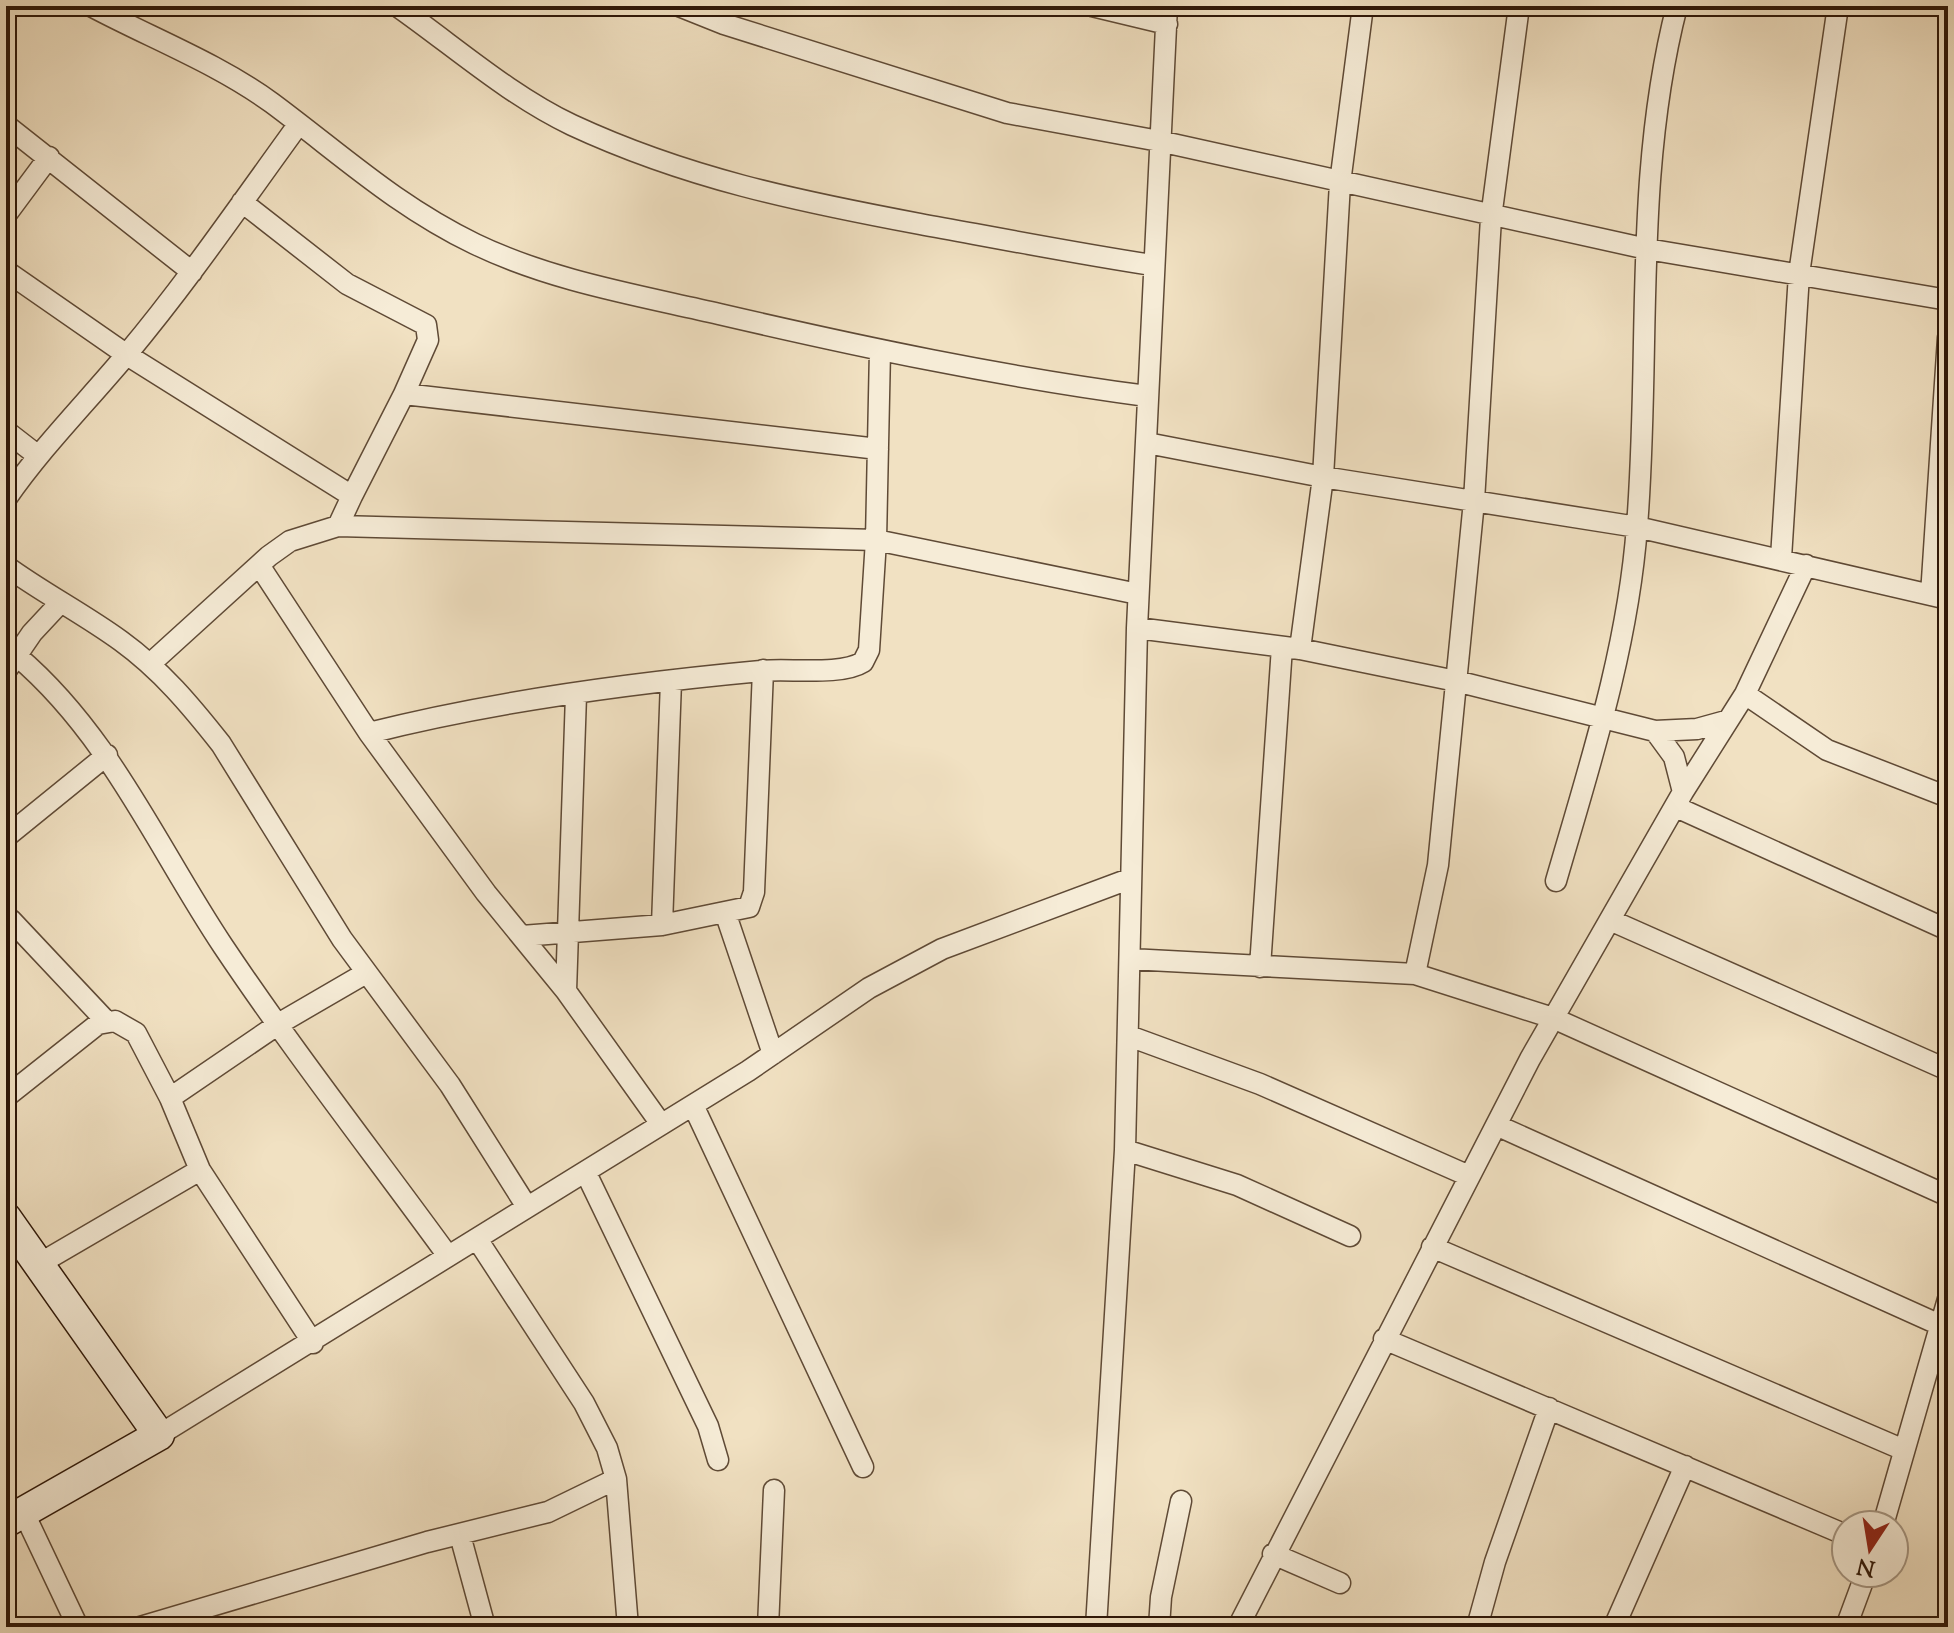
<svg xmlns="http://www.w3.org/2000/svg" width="1954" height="1633" font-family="'Sorts Mill Goudy',serif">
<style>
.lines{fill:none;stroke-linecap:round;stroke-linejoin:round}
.street-casing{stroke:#5f4a36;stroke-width:23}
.secondary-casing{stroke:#2e1708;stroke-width:33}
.street{stroke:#f6ecd7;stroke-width:20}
.secondary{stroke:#f6ecd7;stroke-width:30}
</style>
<rect width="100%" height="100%" fill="#f1e1c2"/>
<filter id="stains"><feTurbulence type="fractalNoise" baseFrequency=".0025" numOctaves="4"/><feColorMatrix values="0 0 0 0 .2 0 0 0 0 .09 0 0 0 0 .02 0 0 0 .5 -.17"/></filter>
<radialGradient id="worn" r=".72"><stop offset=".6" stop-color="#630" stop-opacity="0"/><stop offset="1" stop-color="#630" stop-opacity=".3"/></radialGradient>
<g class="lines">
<g class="street-casing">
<path id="street" d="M91 6C151 38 217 63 272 103 342 155 395 205 475 244 552 281 637 295 719 314 861 347 1003 377 1147 396
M397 6C454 46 509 95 572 125 686 178 797 201 920 224 997 238 1074 253 1152 265
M679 6 724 24 1007 113 1159 141 1647 249 1948 300
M1092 6 1167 24
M6 125 192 272
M242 202 347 284 426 325 428 340 404 394
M6 215 49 157
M6 271 127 355 352 496 338 526
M6 431 37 455
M1147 443 1323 477 1637 527 1948 599
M352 496 404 394 878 449
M6 499C42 447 86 403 127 354 188 281 242 202 298 125
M1781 558 1799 274 1838 6
M259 565 369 733 486 893 566 991 661 1124
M6 566C43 593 84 614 121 641 161 670 191 706 221 744L342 939 450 1085 527 1207
M1931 595 1948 338
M1137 628 1300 649 1456 681 1655 731 1674 757 1683 792
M1300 649 1323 477 1340 183 1363 6
M17 656C110 735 157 847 223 946 294 1052 373 1153 448 1256
M150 664 269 556 290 541 338 526 876 540 1138 594
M6 671 32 633 60 603
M1745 694 1827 750 1948 797
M1655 731 1697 729 1726 721
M369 733C495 701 631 683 761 671 787 668 841 676 863 662L869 650 876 540 880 350
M1676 807 1948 930
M6 837 107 755
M1556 881C1590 764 1628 648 1637 526 1651 353 1633 176 1677 6
M726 915 773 1054
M11 920 107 1022
M1610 920 1948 1070
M662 925 671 681
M522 936 662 925 749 907 754 892 763 670
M1130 959 1415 974 1553 1018 1948 1196
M1260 967 1282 647
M1415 974 1438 865 1474 501 1491 218 1519 6
M566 991 576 695
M1129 1036 1260 1084 1469 1176
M6 1097 98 1024 115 1021 136 1033 170 1098 200 1170 313 1343
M170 1098 280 1023 366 973
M693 1105 863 1467
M1496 1125 1940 1325
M1125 1150 1237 1185 1350 1236
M586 1173 708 1426 718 1460
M477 1239 584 1403 607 1448 616 1479 628 1627
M1432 1247 1904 1450
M39 1264 200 1170
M1384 1339 1846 1535
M159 1435 748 1071 869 988 942 949 1129 879
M23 1511 78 1627
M1883 1525 1948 1299
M460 1535 485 1627
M1273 1554 1340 1583
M140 1627 427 1542 548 1512 616 1479
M768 1627 774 1490
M1096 1627 1125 1150 1137 628 1167 6
M1159 1627 1161 1597 1181 1501
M1238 1627 1530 1059 1683 792 1745 694 1806 565
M1477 1627 1495 1562 1549 1408
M1614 1627 1685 1466
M1846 1627 1866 1573"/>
</g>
<g class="secondary-casing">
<path id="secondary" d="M6 1218 159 1435 6 1522"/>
</g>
<use href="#street" class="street"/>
<use href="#secondary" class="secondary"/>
</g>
<rect width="1954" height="1633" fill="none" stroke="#f1e1c2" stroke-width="32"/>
<rect x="8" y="8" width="1938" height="1617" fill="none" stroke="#2e1708" stroke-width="4"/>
<rect x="16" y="16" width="1922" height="1601" fill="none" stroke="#2e1708" stroke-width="2"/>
<g transform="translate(1870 1549) rotate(192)"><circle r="38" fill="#f6ecd7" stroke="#a69784" stroke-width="2"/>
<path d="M0-6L14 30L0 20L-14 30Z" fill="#8f2418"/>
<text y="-12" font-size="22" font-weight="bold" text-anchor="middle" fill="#2e1708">N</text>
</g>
<rect width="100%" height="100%" filter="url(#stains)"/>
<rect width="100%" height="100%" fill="url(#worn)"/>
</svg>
